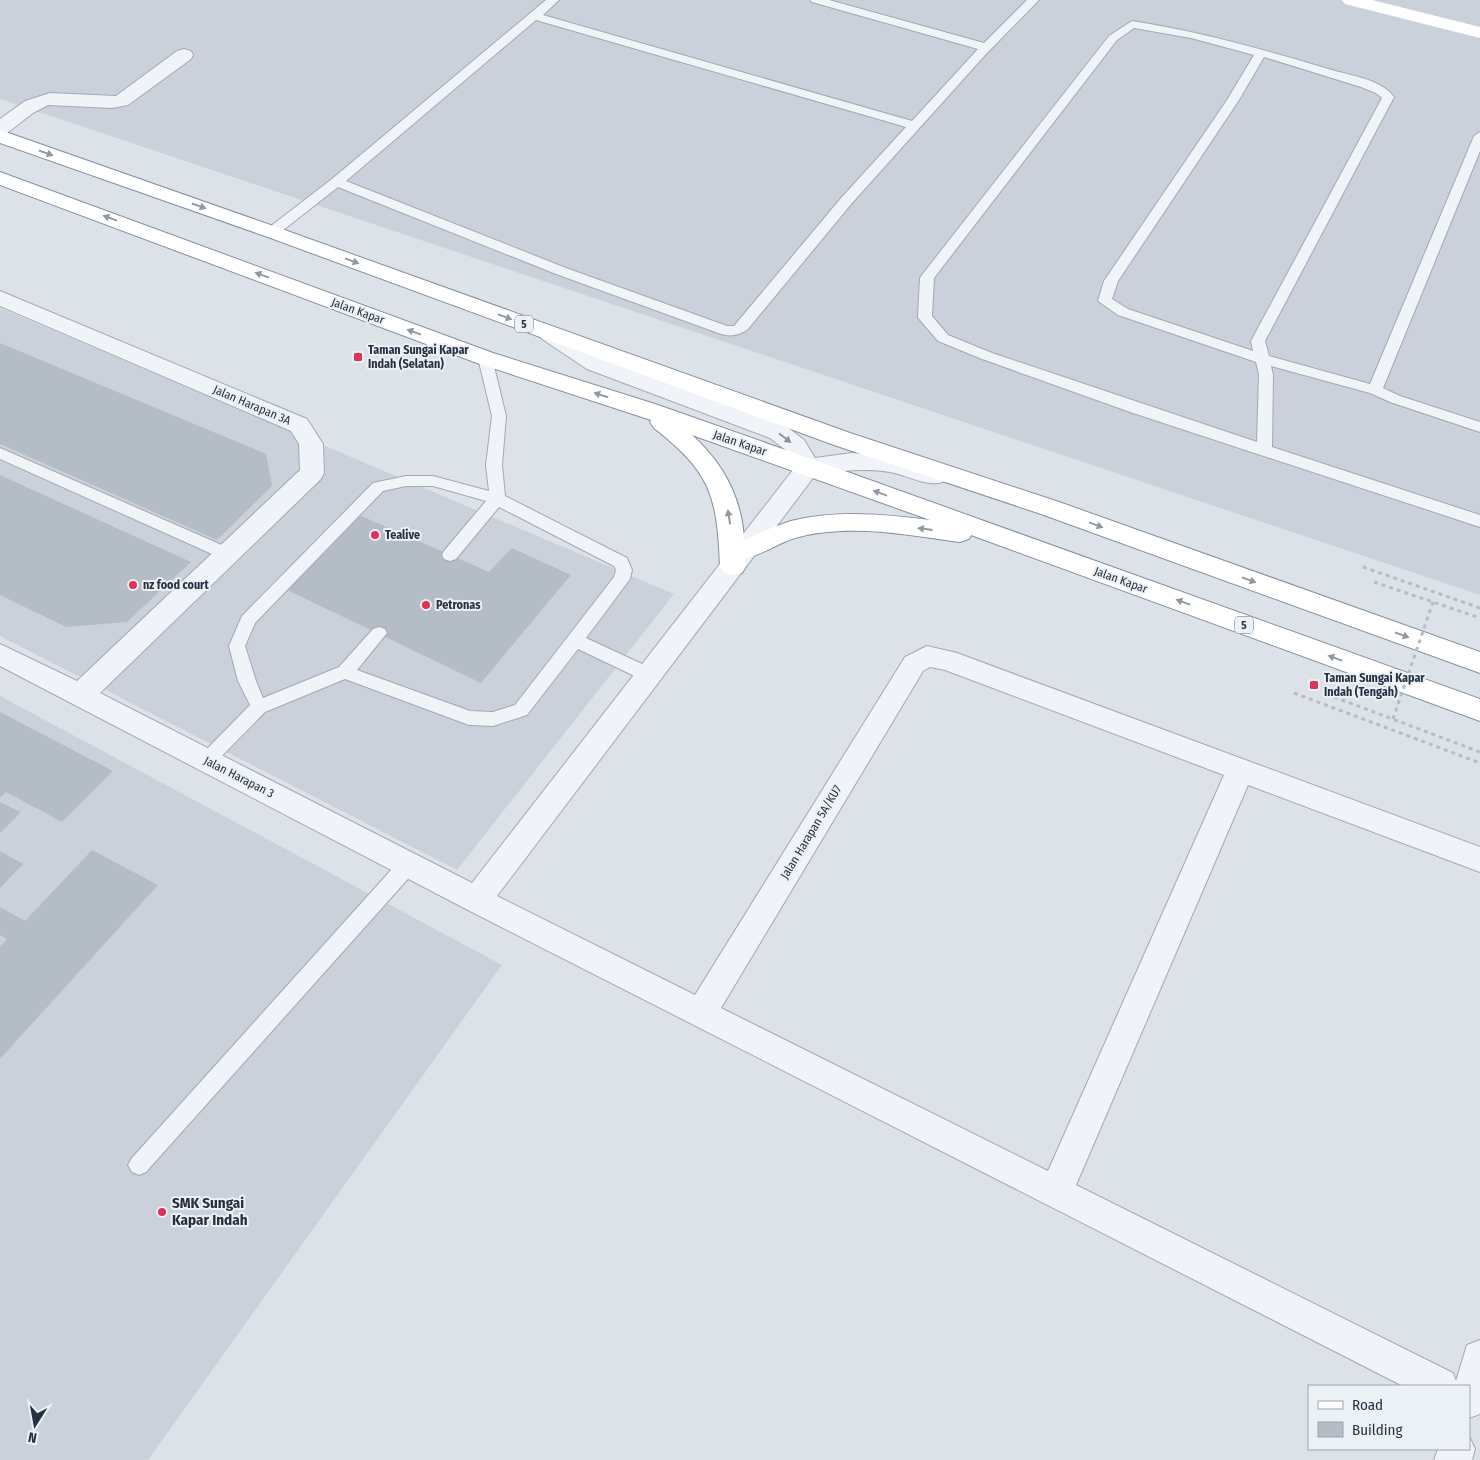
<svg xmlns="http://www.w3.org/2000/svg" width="1480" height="1460" font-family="'Fira Sans Condensed',sans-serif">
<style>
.built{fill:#cbd1db}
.building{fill:#b4bcc6}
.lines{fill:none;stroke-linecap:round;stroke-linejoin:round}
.lane-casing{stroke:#a2a9b3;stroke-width:2}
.street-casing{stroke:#a2a9b3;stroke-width:2}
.highway-casing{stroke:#8390a1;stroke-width:2}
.path{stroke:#b7bdc4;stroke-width:3;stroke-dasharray:4 4;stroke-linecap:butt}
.lane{fill:#f0f3f7;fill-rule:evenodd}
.street{fill:#f0f3f7;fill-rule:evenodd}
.secondary{fill:#fff;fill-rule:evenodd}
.highway{fill:#fff;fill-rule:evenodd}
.path-bridge{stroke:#b7bdc4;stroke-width:3;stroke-dasharray:4 4;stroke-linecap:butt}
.oneway{fill:#9298a0}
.oneway2{fill:#8a929c}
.poi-dot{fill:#dd3357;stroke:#ecf1f6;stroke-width:2}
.labels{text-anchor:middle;stroke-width:4;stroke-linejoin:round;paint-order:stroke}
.shield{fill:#ecf1f6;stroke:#616b77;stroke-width:1}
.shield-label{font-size:11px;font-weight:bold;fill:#253141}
.street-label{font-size:12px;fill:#253141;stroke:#ecf1f6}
.poi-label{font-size:12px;font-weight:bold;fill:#253141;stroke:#ecf1f6;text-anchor:start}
.near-poi-label{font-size:15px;font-weight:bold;fill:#253141;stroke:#ecf1f6;text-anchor:start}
</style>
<rect width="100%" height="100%" fill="#dde2e9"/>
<path class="built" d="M0 0H1480V595L0 99Z
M0 308 674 594 457 870 0 636Z
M0 696 502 965 148 1460H0Z"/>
<path class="building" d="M0 343 266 454 272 486 217 540 0 444Z
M0 475 191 562 127 622 66 627 0 595Z
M359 515 489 572 512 548 571 575 481 683 285 589Z
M0 712 113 771 62 822 6 792 0 798Z
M0 802 21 812 0 833Z
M92 850 158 885 0 1059V947L7 939 0 935V907L25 921Z
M0 851 23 864 0 888Z"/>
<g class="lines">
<g class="lane-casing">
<path id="lane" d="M546 0H559L543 15 912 121 978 49 812 2 810 0H829L984 43 1027 0H1039L986 54 852 203 748 329C740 335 731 337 721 334L556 274 338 187 277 235H267L265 232 267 229 332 179ZM536 20 906 127 842 197 734 326H727L566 268 346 181Z
M1132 21C1198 31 1261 49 1325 68 1346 75 1380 78 1394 97L1265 341 1269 356 1370 384 1474 136 1480 132V151L1383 388 1400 396 1480 422V432L1390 402 1370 393 1271 366 1273 375 1272 447 1480 515V527L1133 413 982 359 938 341 920 320 918 317 920 278 922 275 1109 36ZM1134 28 1191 38 1254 55 1227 100 1104 281 1098 301 1118 315 1256 362 1259 375 1257 442 992 353 948 335 932 316 934 278 1117 40ZM1264 57 1361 87 1376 93 1382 98 1251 341 1253 351 1128 309 1112 299 1118 281 1239 100Z
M485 353 490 355 492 358 506 416 502 465 505 496 627 558 632 570 630 579 586 638 655 670 658 675 655 680 649 682 643 680 578 649 527 715 493 726 469 725 345 679 265 712 213 765 207 767 201 765 198 760 201 755 250 705 238 681 229 646 242 616 373 483 406 476H433L489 491 486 465 492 416 478 358 480 355ZM406 486H433L486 501 444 551 442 555 444 559 450 561 456 559 499 507 614 566 616 570 614 577 515 705 493 712 470 711 357 670 387 633 385 629 379 627 373 629 339 667 263 698 256 681 245 646 255 623 383 491Z
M0 448 233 550 235 554 233 558 227 560 221 558 0 459Z
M408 857 415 859 417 865 415 871 146 1172 139 1175 132 1172 128 1165 132 1158 401 859Z"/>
</g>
<g class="street-casing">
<path id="street" d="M184 49 191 51 193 55 191 59 128 105 112 108 48 105 33 113 7 133 0 135V119L25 101 50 93 116 96 177 51Z
M0 291 307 419 323 444 324 473 321 479 100 693 472 883 796 466 788 452 770 438 587 369 542 339 539 334 542 329 550 327 558 329 603 359 786 426 804 440 815 458 852 453 891 456 943 470 946 476 943 482C925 487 907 475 890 472 865 468 841 471 816 474L497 896 695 995 905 657 927 646 957 653 1480 847V872L1248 785 1076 1185 1453 1373 1456 1381 1467 1345 1480 1340V1414L1469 1418V1386H1403L466 909 0 666V644L77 681 300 470 299 444 291 431 0 306ZM930 667 945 670 1224 775 1048 1171 721 1008 923 671Z
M1469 1436 1475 1449 1472 1460H1434L1438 1449H1469Z"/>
</g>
<g class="highway-casing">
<path id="highway" d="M0 130 279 228 850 433 1059 502 1480 652V673L1041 514 834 445 265 236 0 143Z
M0 172 493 353 655 404 817 461 1480 699V721L971 535 969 539 960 542C907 535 848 523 795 538 778 543 763 555 745 558L746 566 742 573 733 575 724 573 720 566C717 495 711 473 654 428L650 422 651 420 477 363 0 185ZM692 435 930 520C884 514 836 510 791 521 775 526 760 533 744 540 742 498 723 463 692 435Z"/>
</g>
<path class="path" d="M1363 567 1480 608
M1374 582 1480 618
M1294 693 1480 763
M1334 697 1480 752"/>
<use href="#lane" class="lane"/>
<use href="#street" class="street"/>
<path class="secondary" d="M1342 0H1372L1480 27V38L1345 4Z"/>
<use href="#highway" class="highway"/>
<path class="path-bridge" d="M1393 719 1433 602"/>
</g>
<defs><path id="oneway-solid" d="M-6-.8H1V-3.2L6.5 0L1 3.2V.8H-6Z" transform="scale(1.25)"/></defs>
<g class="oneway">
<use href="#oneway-solid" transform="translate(46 153) rotate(19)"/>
<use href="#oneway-solid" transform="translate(199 206) rotate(19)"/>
<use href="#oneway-solid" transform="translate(110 218) rotate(-160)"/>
<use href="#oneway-solid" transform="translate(352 261) rotate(20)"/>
<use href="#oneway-solid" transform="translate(262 275) rotate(-160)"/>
<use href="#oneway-solid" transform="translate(505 317) rotate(20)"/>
<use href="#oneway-solid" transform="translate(414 332) rotate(-160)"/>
<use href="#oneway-solid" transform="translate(601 395) rotate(-162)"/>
<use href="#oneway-solid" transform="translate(880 493) rotate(-160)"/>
<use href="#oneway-solid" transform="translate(729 517) rotate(-99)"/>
<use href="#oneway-solid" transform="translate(1096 525) rotate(20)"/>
<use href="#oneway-solid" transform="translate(925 529) rotate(-173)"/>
<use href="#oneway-solid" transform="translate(1249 580) rotate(20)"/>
<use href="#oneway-solid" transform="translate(1183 602) rotate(-160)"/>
<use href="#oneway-solid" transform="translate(1402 635) rotate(20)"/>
<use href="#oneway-solid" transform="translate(1335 658) rotate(-160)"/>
</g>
<use class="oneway2" href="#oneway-solid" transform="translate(785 438) rotate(37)"/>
<g class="poi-dot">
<rect x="353" y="352" width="10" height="10" rx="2.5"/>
<circle cx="375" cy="535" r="5"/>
<circle cx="133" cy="585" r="5"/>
<circle cx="426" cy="605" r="5"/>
<rect x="1309" y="680" width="10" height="10" rx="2.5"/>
<circle cx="162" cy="1212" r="5"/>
</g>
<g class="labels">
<g class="shield">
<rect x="515" y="315.5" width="18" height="17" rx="4"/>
<rect x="1235" y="616.5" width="18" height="17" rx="4"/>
</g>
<g class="shield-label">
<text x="524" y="328">5</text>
<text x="1244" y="629">5</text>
</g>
<g class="street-label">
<text transform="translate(358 311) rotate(20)" y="4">Jalan Kapar</text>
<text transform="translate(252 405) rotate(23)" y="4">Jalan Harapan 3A</text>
<text transform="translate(740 443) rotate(19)" y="4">Jalan Kapar</text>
<text transform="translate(1121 580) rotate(20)" y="4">Jalan Kapar</text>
<text transform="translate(239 777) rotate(27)" y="4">Jalan Harapan 3</text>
<text transform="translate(811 832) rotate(-59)" y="4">Jalan Harapan 5A/KU7</text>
</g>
<g class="poi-label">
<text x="368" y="354">Taman Sungai Kapar<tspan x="368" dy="14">Indah (Selatan)</tspan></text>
<text x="385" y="539">Tealive</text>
<text x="143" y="589">nz food court</text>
<text x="436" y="609">Petronas</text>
<text x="1324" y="682">Taman Sungai Kapar<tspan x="1324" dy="14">Indah (Tengah)</tspan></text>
</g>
<g class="near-poi-label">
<text x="172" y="1208">SMK Sungai<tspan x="172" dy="17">Kapar Indah</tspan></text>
</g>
</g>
<rect x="1308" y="1385" width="162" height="65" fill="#ecf1f6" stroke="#9ca4ae"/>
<rect x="1318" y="1401" width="25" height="8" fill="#ffffff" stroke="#9ca4ae"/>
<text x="1352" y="1410" font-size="15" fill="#253141">Road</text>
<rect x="1318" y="1422" width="25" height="15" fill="#b4bcc6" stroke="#9ca4ae"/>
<text x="1352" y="1435" font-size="15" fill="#253141">Building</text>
<g transform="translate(35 1425) rotate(191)" stroke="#ecf1f6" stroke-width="4" paint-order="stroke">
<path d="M0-4L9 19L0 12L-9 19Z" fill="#253141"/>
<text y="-8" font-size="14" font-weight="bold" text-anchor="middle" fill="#253141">N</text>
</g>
</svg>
